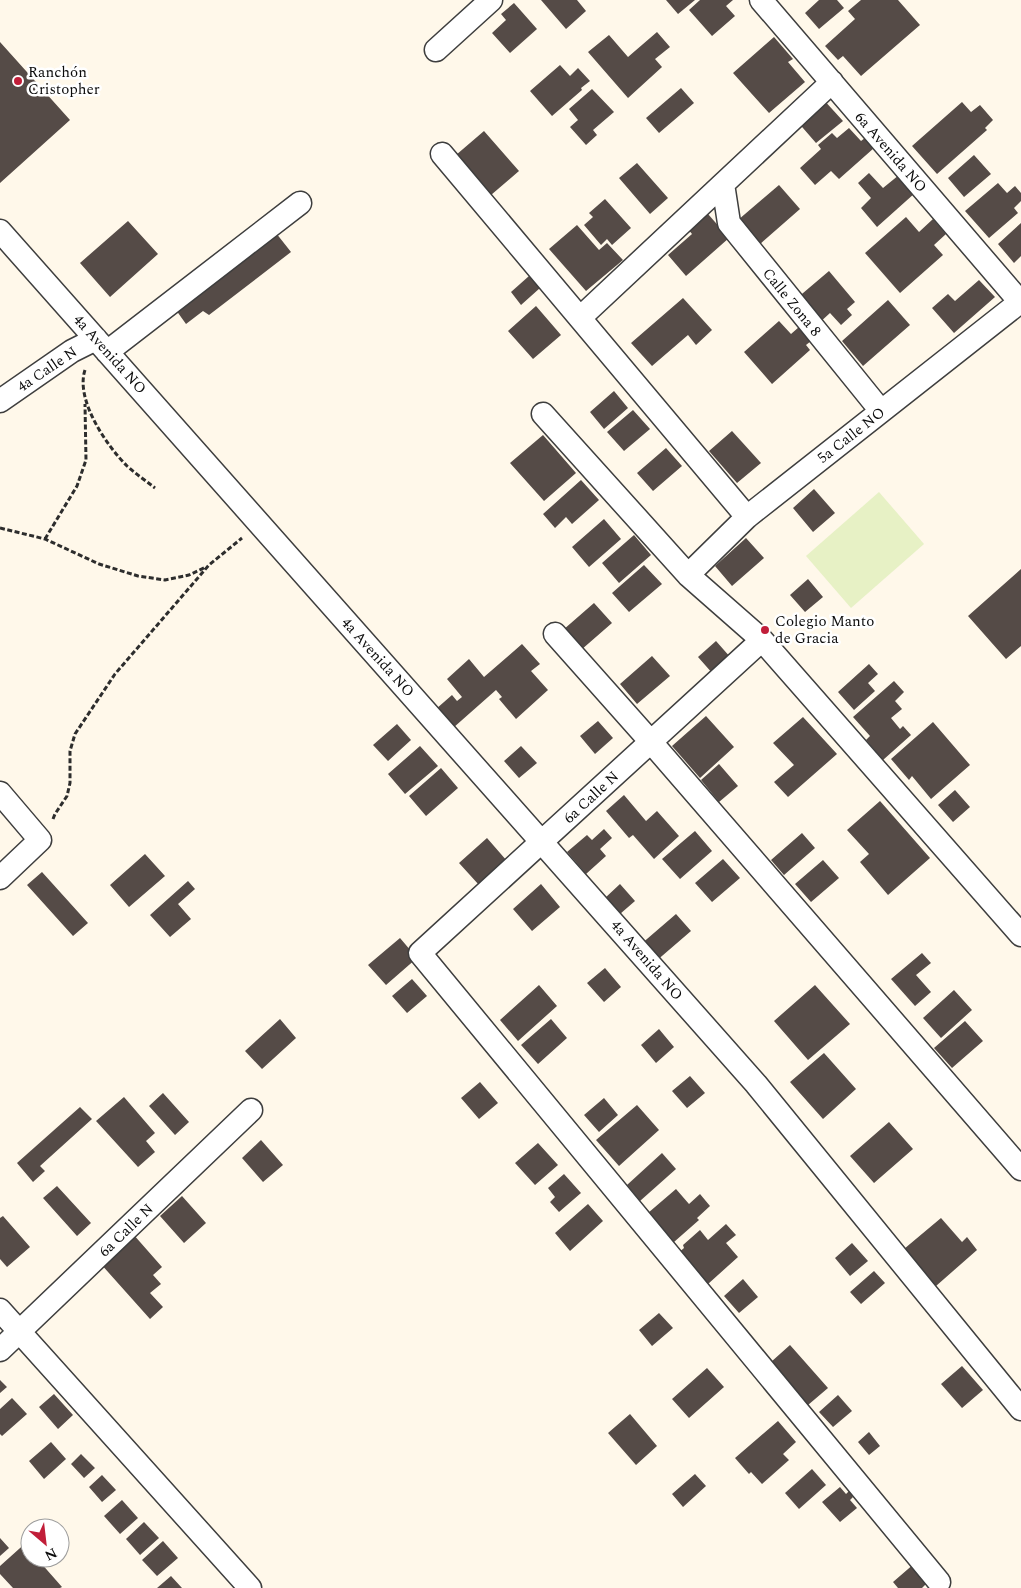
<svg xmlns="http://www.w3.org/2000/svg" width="1021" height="1588" font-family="Spectral,serif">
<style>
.pitch{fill:#e7f1c5}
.building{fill:#554b47}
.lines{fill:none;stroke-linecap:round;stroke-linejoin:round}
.minor-casing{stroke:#3e3e3e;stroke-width:25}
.path{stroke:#2d2d2d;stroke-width:3;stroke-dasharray:5 2.5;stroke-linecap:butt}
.minor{stroke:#fff;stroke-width:22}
.poi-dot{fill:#c11e39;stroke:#fff;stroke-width:2}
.labels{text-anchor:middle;stroke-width:5;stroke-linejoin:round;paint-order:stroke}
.poi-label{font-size:15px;fill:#0b0b0b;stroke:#fff;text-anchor:start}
.street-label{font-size:15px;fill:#0b0b0b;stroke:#fff}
</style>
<rect width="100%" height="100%" fill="#fff8ea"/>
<path class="pitch" d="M879 492 924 544 851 608 806 556Z"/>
<path class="building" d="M541 0H577L586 11 566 29Z
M666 0H695L678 14Z
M700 0H733L726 6 735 16 712 36 689 10Z
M819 0H837L844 8 819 29 805 13Z
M861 0H898L920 25 861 76 843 56 838 60 825 46 855 19 848 11Z
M514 3 537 29 510 53 492 33 506 20 501 14Z
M657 32 670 47 655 59 662 67 628 98 588 52 609 35 628 57Z
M774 37 793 59 788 62 805 82 769 113 733 73Z
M0 42 70 120 0 183Z
M560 65 570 76 578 68 590 81 581 88 582 90 552 116 530 91Z
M681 88 694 103 659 133 646 118Z
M592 89 614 112 593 130 597 135 586 145 570 127 578 120 569 109Z
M822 98 843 121 816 143 796 120Z
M962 102 971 112 980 105 993 120 985 128 987 130 937 174 912 146Z
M849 128 861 141 865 138 874 148 839 179 831 171 815 185 800 168 821 149 818 145 832 133 837 138Z
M484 131 519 171 491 195 456 155Z
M974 155 991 174 964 197 948 178Z
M637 163 668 198 650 214 619 178Z
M869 173 883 188 899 175 915 193 877 227 861 208 871 198 858 183Z
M998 183 1007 193 1015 186 1021 193V201L1014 208 1018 213 989 238 965 211Z
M779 185 800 209 759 245 738 220Z
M605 199 631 228 612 245 607 239 601 245 584 225 593 217 589 213Z
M694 212 702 220 708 214 729 238 686 276 668 255 692 234 688 229Z
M906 217 919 232 933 219 946 234 934 245 943 255 900 293 865 253Z
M128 221 158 254 110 297 80 263Z
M1021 223V256L1014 263 998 244Z
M577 225 599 250 607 243 623 260 586 291 549 249Z
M276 233 291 252 209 315 203 311 186 324 176 310Z
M829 271 855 302 847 309 852 315 841 325 830 313 818 324 796 299Z
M529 276 540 288 521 305 511 292Z
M979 280 995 297 954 333 932 308 948 294 955 301Z
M683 298 712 330 696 345 688 335 652 366 631 343Z
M888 300 910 325 863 366 842 341Z
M536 306 561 335 533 359 508 331Z
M779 321 791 334 799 327 811 341 806 345 810 350 772 384 744 352Z
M614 391 628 408 604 429 590 412Z
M633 410 650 429 624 451 607 432Z
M732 431 761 463 737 483 709 451Z
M543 435 576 473 544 501 510 463Z
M666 448 682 466 653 491 637 473Z
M581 480 599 500 572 524 566 517 555 528 543 514Z
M814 489 835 513 813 532 793 508Z
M604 519 621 539 589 567 572 547Z
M634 535 651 555 619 583 602 563Z
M746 538 764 558 732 586 715 566Z
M644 565 662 584 629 612 612 593Z
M1021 569V646L1006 659 968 616Z
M808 579 823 597 805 612 790 595Z
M594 603 612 623 581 650 563 630Z
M716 641 731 658 713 674 698 657Z
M522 644 540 664 531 671 548 690 516 719 499 699 502 697 496 690 453 728 436 709 452 695 457 701 462 697 447 679 469 659 484 677Z
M652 656 670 676 637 704 620 684Z
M869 664 878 674 868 683 875 691 854 710 838 692Z
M894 681 904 692 895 701 902 709 891 718 900 729 903 726 911 735 883 760 866 740 870 736 853 717Z
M706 716 734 747 700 778 672 746Z
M803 717 837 754 788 797 774 782 794 765 773 743Z
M598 721 613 738 595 754 580 736Z
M933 722 970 765 931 799 912 776 909 780 891 759Z
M397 724 411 740 388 761 373 745Z
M420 746 438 766 405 794 388 774Z
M521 746 537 763 519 778 504 761Z
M719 764 738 786 719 802 701 780Z
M441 768 458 788 426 816 409 796Z
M955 790 970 807 953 822 938 805Z
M624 795 646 821 657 811 679 836 654 859 633 835 629 838 606 811Z
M880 801 930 858 888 895 860 862 869 854 847 830Z
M604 829 612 838 600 849 606 856 586 874 567 852 587 835 592 840Z
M695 831 712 851 680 879 662 859Z
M802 833 815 848 784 875 771 860Z
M487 838 507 861 479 885 459 863Z
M145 854 165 876 129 907 110 885Z
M723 859 740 878 712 902 695 883Z
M823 860 839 878 811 902 795 884Z
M42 872 88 923 73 936 27 885Z
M188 881 195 889 178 904 191 919 170 937 150 915Z
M541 884 560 907 532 931 513 909Z
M620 884 635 901 620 914 605 898Z
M676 914 691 931 655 962 640 945Z
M400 938 417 958 386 985 368 965Z
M922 953 931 963 916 975 931 992 915 1006 891 979Z
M605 968 621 987 604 1002 587 983Z
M412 979 427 996 407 1013 392 996Z
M539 985 557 1006 518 1041 500 1020Z
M815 985 850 1024 808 1060 774 1021Z
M954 990 972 1010 941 1038 923 1018Z
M280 1019 296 1038 262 1069 245 1051Z
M551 1019 567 1038 538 1064 521 1045Z
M965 1021 983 1041 952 1068 934 1048Z
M659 1029 674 1047 656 1063 641 1045Z
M824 1053 856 1089 823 1119 790 1082Z
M690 1076 705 1093 687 1108 672 1091Z
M480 1082 498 1103 479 1119 461 1098Z
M163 1093 189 1122 175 1135 149 1106Z
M124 1097 155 1133 146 1141 155 1152 138 1167 96 1121Z
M604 1098 618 1115 599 1132 584 1115Z
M637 1105 659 1130 619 1166 596 1140Z
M80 1107 92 1119 40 1166 45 1171 33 1182 17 1163Z
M889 1122 913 1149 874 1183 850 1156Z
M261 1140 283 1165 263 1182 242 1158Z
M538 1143 558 1165 535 1185 515 1163Z
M662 1153 676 1169 640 1201 627 1185Z
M564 1174 581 1193 559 1212 550 1202 555 1197 548 1188Z
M57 1186 91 1223 77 1236 43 1198Z
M676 1189 689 1204 700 1194 710 1206 697 1218 699 1220 674 1242 648 1213Z
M182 1196 206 1223 184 1243 160 1216Z
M588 1204 603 1221 570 1251 555 1233Z
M3 1216 30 1247 7 1267 0 1259V1218Z
M941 1218 962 1242 967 1237 977 1250 936 1286 904 1249Z
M726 1224 736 1235 726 1243 738 1257 708 1284 696 1270 677 1254 684 1248 683 1245 700 1230 708 1240Z
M133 1234 162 1267 153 1275 161 1284 150 1293 163 1307 150 1319 100 1263Z
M852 1243 868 1261 850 1276 835 1258Z
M874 1271 885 1283 861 1304 850 1292Z
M743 1279 758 1297 739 1313 724 1296Z
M659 1313 673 1328 652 1346 639 1330Z
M790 1345 828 1388 808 1405 771 1362Z
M962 1366 983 1390 962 1408 941 1384Z
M707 1368 724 1387 689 1418 672 1399Z
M0 1380 7 1387 0 1393Z
M54 1394 73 1415 58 1429 39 1407Z
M838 1395 852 1411 833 1427 819 1412Z
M12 1398 27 1414 2 1436 0 1434V1409Z
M630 1414 657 1446 636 1465 608 1433Z
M778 1421 796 1442 783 1454 789 1460 762 1484 751 1472 749 1474 735 1458Z
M869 1432 880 1446 869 1455 858 1442Z
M51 1442 66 1459 44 1479 29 1461Z
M81 1454 95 1468 84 1478 71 1464Z
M812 1469 826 1485 799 1509 785 1493Z
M695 1474 706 1486 683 1507 672 1494Z
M102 1475 116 1490 102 1502 89 1487Z
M840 1487 846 1494 849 1491 853 1497 850 1500 857 1508 840 1522 822 1502Z
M122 1500 138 1518 120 1534 104 1516Z
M144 1522 159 1538 140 1555 126 1539Z
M0 1538 9 1548 0 1556Z
M29 1540 30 1558H45L40 1562 62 1587 60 1588H13L0 1574V1566Z
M163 1541 178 1558 157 1576 142 1560Z
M915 1563 930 1580 922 1588H898L893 1582Z
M171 1576 182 1588H157Z"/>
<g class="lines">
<g class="minor-casing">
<path id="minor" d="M761 0 1021 303
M436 50 491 0
M442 154 747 517
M723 184 729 223 881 411
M0 231 756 1084 1021 1409
M581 317 832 82
M107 352 300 203
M0 401 72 351 96 339
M543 414 688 575 762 640 1021 935
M688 575 747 517 1020 302
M555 634 651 742 1021 1169
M762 640 420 953 939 1582
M0 793 40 840 0 878
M0 1310 250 1588
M0 1350 251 1110"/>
</g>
<path class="path" d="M85 370C75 400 107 446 127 466 136 474 146 481 155 488
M0 528 45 539 99 564 138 576 165 580 189 575 206 567
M45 539 77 486 86 460 85 404
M53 819 55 814 67 796 70 783V751L75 734 115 674 209 565 242 538"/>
<use href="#minor" class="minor"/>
</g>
<g class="poi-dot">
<circle cx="18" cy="81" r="5"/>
<circle cx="765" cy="630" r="5"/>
</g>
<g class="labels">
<g class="poi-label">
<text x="28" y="77">Ranchón<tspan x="28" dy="17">Cristopher</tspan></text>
<text x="775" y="626">Colegio Manto<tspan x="775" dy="17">de Gracia</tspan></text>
</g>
<g class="street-label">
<text transform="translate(891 152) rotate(49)" y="5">6a Avenida NO</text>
<text transform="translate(792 302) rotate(51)" y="5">Calle Zona 8</text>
<text transform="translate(110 354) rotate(48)" y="5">4a Avenida NO</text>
<text transform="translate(47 369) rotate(-34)" y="5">4a Calle N</text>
<text transform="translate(851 435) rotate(-38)" y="5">5a Calle NO</text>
<text transform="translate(378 657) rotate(48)" y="5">4a Avenida NO</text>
<text transform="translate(591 797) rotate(-43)" y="5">6a Calle N</text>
<text transform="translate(647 960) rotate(49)" y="5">4a Avenida NO</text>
<text transform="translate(126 1230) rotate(-44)" y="5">6a Calle N</text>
</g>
</g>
<g transform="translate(45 1543) rotate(152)"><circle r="24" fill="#ffffff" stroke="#9d9d9d"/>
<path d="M0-4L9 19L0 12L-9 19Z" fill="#c11e39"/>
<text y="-8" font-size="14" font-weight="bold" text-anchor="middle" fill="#0b0b0b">N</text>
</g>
</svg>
